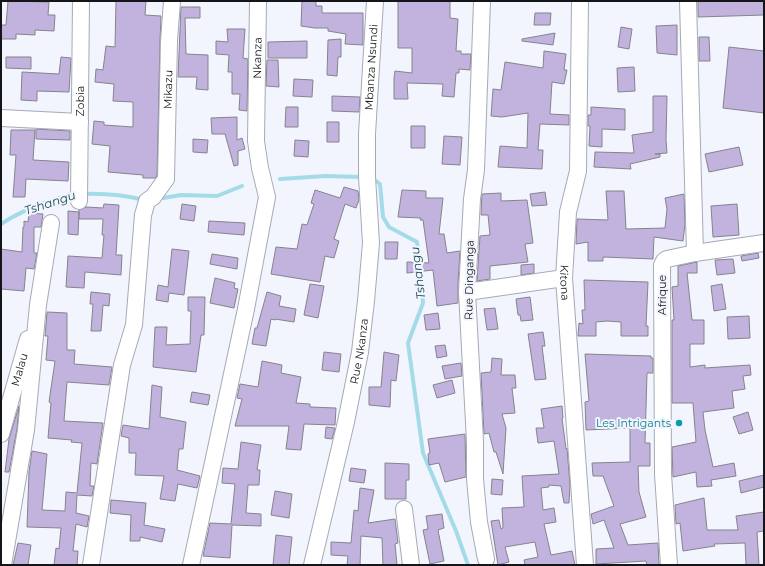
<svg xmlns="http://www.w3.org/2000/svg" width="765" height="566" font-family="Montserrat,sans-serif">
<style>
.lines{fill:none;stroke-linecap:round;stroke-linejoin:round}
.stream{stroke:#a4dbe9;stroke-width:4}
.building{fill:#c1b3dd;stroke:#86838d}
.minor-casing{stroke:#a6aab5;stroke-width:18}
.minor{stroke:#fff;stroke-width:16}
.culture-dot{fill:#0f9aa8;stroke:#f2f5fe;stroke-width:1.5}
.labels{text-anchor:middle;stroke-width:4;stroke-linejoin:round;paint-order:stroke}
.street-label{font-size:11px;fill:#131518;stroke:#f2f5fe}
.culture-label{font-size:11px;fill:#0d838f;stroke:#f2f5fe;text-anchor:end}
.water-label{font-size:12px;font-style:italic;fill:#154651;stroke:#f2f5fe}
</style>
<rect width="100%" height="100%" fill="#f2f5fe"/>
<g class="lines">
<path class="stream" d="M371 177 380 184 383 217 389 227 417 242 421 273 423 303 408 343 423 453 456 531 468 565
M280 179 325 176 363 177
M82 194C103 193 124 195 144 200
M157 199 181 195 217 196 242 186
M1 224C24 209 49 200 75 194"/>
</g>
<path class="building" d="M8 1 49 2 48 15H55L54 31 35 30V35L16 34V39H1V25H6Z
M116 1H146L145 15 161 16 160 41 157 176 155 178H143V175L108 172 110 146 92 144 94 121 104 122V125L133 127V102L113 101 114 84 95 82 96 69 103 70 106 46 115 47Z
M302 1H316V6H322V13H363V45L345 44 346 34 328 31V28H315L301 26Z
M398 1H450V18L458 19 456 51H461V54H471L470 70 459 69V73H456L454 97 442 96 443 84 407 83 408 99H394V78L395 71 412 73V48H398Z
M698 1H764V15L698 17Z
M181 7H200V18H185L186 54 208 55V90L196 89 197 77H178Z
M535 13H551L550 25H534Z
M677 25V55L657 53 656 26Z
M621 27 632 29 629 49 618 47Z
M227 29H245L243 58 248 59 247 111 239 110 240 94H232V72H228L229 55 216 54V41L228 42Z
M555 33 553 45 522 41V39Z
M699 37H709L710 61H699Z
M341 39V57H338L337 76 327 75 328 40Z
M307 41V58H268V42Z
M729 47 764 51V113L723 108Z
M544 51 566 54 564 70H567L564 84 552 82 550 114 569 115V125L540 124 538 150H543L542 169 498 167 500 146 527 148 528 113 502 117 491 116 493 89 501 90 505 62 543 68Z
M6 57H31V69L6 68Z
M61 57 71 58 69 92 37 91V101L21 100 22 72 59 74Z
M267 60H278L279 87 266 86Z
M634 67 635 91 618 92 617 68Z
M294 79 313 80 312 97 293 96Z
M332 96 360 97 359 112 332 111Z
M653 96H667L666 140 667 153 655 154H660V157L630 164 631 169 594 167 595 152 634 153 632 135 653 132Z
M286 107H298V127H285Z
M591 107 625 109V130L602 129V147L589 146 590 126H588V115H591Z
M237 117V140L242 138 245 149 238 151V165L234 166 225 134H212L211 118Z
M327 122H339V142H327Z
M411 126H425V148H411Z
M36 129 70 131V140L36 139Z
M11 130H35L33 160 69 162 68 181 26 179 25 197H13L16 155H10Z
M444 136 462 137 460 165 442 164Z
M193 139 208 140 207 153 193 152Z
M295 140 309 141 308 157 294 156Z
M739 147 743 165 709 172 705 154Z
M344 187 358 191 359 200 356 208 345 204 334 239 339 241 334 258 325 256 320 282 271 274 276 247 297 249 302 224 307 225 314 204 311 203 315 190 340 198Z
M402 190 426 191V198H443L439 234H444L447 253 460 251 458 283V303L437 306 433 270 407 273V262L429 263 423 220H420L421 218 398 217Z
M606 191H624L626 229 665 228 667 209 665 198 684 194 685 224 683 241 654 237 653 259 603 257V261H588V242L576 244 577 219 608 220Z
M545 192 547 205 532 206 530 194Z
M501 193V201L527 200 533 243 525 244 528 262 490 266V279L477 281 480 236 490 235 488 215H481L482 194Z
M104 204 119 205 116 255H122L121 275 85 272 84 288 66 287 68 256 102 258 104 235H102L103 219H79V210L86 207 103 208Z
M182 204 196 206 194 221 180 219Z
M737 204 739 235 713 237 711 206Z
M68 211 79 212 78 235 68 234Z
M29 213 43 214 41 227H34V253H37L34 269 26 268 24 291 1 289V249L22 252 23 227H24V221L28 222Z
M209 221 245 223 244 235 208 232Z
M385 242H398L397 259H385Z
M172 249 189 251 184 295 169 293 168 302 156 300 158 285 168 287Z
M758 253 759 258 742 261 741 256Z
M212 254 238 258 237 269 210 264Z
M733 259 735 273 717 275 715 260Z
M697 262V273H687L692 320H704V344H690V367L705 365V368L750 365 751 375 743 376 745 389 732 391 734 408 703 412 705 430 713 467 734 463 736 476 711 480 712 486 697 487 696 472 673 477 672 447 696 442 693 403H672V320H674L672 287 678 286V266Z
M534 264V273L521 275V265Z
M215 278 235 283 234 288 238 289 234 308 210 303Z
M584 280 648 282 646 326H648V336H621V322L607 321 596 322V336H578L579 323 583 324 582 310H585Z
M310 284 324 286 318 318 304 315Z
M722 284 726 309 714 311 711 286Z
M91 292 110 294 109 306 103 305 101 331H91L93 304H90Z
M267 292 281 296 279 306 296 309 294 322 275 319V320L271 319 266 346 252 344 255 328H257Z
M188 297H205L204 335H201L196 372 153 367 155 327H167L166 345 190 344 191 311H188Z
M530 297 533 320 521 321 520 315H518L516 299Z
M495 308 498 329 487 330 484 309Z
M47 312 67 313V350H75L74 364 112 367 109 385 67 382 64 421 103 423 97 464 91 463 90 486H94L92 496 77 495 76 513 89 516 87 527 76 524 73 551H78L77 565H54L56 548 59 549 61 528 27 527 29 472 32 451 47 454 42 510 65 511 66 492 77 493 82 443 71 442 72 440 48 438 51 403 49 402 55 361 46 360 48 336H45Z
M438 313 440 329 426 330 424 315Z
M749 316 750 338 728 339 727 317Z
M543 332 545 346H542L546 379 535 380 528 334Z
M445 345 447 356 437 358 435 346Z
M324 352 341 354 339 372 322 370Z
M384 352 399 355 396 381 391 380 390 407 369 405V387H381Z
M585 354 651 356V358H653V373H647L645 443H650V466H638L639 492 646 517 620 524 628 545 658 543 659 565H647L646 561 596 564V549L614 548 604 520 593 524 591 514 614 506 603 476H593L592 463 630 462V428L586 430 585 402 589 401Z
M492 358 502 359 501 375H515L516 388H512L515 413 502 414 506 428 503 474 496 452H494L489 433 484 434 481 373 491 372Z
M262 361 282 365 281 373 301 377 296 403 310 404V407L336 408 335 425 304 424 301 450 286 449 289 426H235L242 399 237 398 240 384 258 387Z
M461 363 462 376 445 379 442 366Z
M452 380 455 393 437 398 433 385Z
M152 385 162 387 160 417 186 422 183 449H179L177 470 200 476 197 488 178 484 175 501 160 499 164 476 135 475 136 453H129V438L121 436 123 425 149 429Z
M192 392 210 395 208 405 190 402Z
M19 406 17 429 9 472H5L9 439Z
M562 406 563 418H562L566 449 567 448 570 485 569 503H564L561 486 549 485V487L541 488 543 510 554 508 556 522 544 524 551 555 572 551 575 565H525L524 560 538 557 535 542 505 547 509 562 498 565 491 521 499 520 501 529 503 528 502 508 524 507 522 476 559 474 554 441 538 443 536 428H544L541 409Z
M748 412 753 430 739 434 733 417Z
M326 427 335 428 332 439 325 438Z
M465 434 466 477 445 482 439 463 429 465 428 454 430 453 428 439Z
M241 442 261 445 257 470H260L259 485H248L246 513 261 514V526L232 525 230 558 203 556 210 523 231 524 235 484 222 483 223 468 238 469Z
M385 463 409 464V480H406V499H385Z
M351 468 366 470 364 483 349 481Z
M764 475V487L741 493 739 481Z
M492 479 503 480 502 495 491 494Z
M360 488 374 490 368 523 395 519 398 543 395 544 397 565H383L382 538 361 536 360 565H347L348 556 331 555V542L351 543 354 510 358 511Z
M275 491 292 494 289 518 271 515Z
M704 498 707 530H738L736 516 764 512V531L757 532 759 565H746L745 543 714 544 715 546 683 551 680 523 676 524 675 505Z
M111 500 146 503 144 525 165 529 162 542 140 537V541H130L131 515 110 513Z
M442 514 444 528 438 530 444 561 430 564 423 530 428 529 426 516Z
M276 535 292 537 289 565H273Z
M18 543 31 545 28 565H13Z"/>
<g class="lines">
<g class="minor-casing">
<g id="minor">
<path d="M482 1 476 170 472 199 467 292 475 441V479L479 522 486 559"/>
<path id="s1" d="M580 1 578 171 568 212 564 278 585 565"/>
<path d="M688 1 695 253"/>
<path d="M1 118 80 122"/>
<path id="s2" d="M79 201 81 1"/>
<path d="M467 292 564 278"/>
<path id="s3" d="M1 434 28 339"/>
<path d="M404 509 411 565"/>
<path d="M3 565 26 430 38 305 51 223"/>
<path id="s4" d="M91 565 122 365 134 325 143 215 147 201 153 197 166 179 169 41 172 1"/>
<path id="s5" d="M191 565 246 309 267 197 260 168 256 141 258 1"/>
<path id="s6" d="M312 565 346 422 360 352 366 301 371 243 367 177V134L375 1"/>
<path d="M669 565 663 474 662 265 664 261 667 259 695 253 764 243"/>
</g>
</g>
<use href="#minor" class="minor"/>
</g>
<circle class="culture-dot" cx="679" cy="423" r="4"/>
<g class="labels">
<g class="street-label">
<text dy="4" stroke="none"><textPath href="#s5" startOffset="516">Nkanza</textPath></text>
<text dy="4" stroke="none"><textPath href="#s6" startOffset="504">Mbanza Nsundi</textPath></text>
<text dy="4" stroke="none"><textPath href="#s4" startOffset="488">Mikazu</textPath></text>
<text dy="4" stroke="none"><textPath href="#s2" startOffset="100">Zobia</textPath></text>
<text transform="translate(469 280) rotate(-89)" y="4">Rue Dinganga</text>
<text dy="4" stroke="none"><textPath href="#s1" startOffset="283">Kitona</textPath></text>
<text transform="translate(662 295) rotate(-90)" y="4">Afrique</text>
<text dy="4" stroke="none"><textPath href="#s6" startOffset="219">Rue Nkanza</textPath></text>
<text dy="4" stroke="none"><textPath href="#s3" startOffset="67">Malau</textPath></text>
</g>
<g class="culture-label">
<text x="671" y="427">Les Intrigants</text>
</g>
<g class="water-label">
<text transform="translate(50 203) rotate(-18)" y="4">Tshangu</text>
<text transform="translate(418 273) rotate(-97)" y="4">Tshangu</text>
</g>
</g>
<rect width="765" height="566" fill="none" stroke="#131518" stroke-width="4"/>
</svg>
